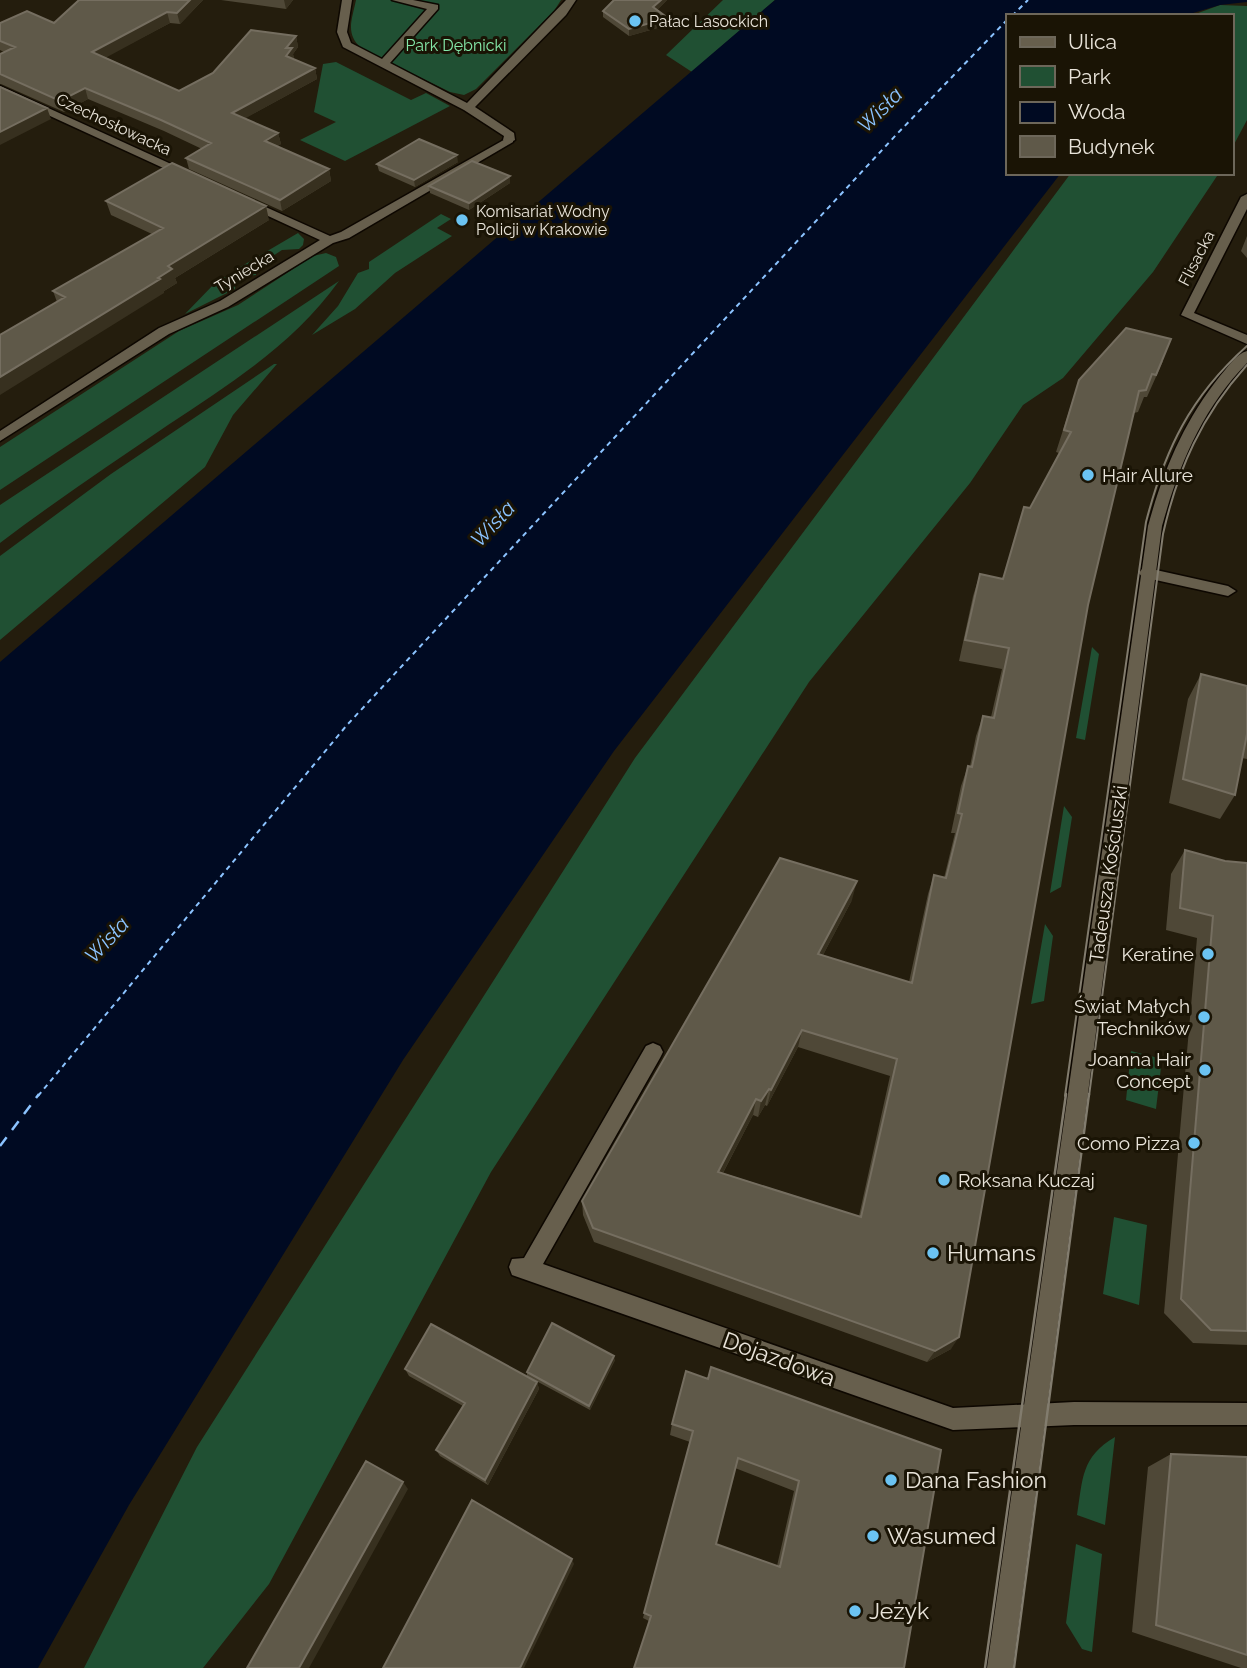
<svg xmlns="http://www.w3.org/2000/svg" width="1247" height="1668" font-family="Raleway,sans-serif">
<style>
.green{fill:#205033}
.water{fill:#000a22}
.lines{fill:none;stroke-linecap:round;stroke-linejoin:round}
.ferry-far1{stroke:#8bc3ff;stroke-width:2;stroke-dasharray:5 4.5;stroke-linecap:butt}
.ferry{stroke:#8bc3ff;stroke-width:2.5;stroke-dasharray:11 9;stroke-linecap:butt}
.service-casing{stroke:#0d0700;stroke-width:3}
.minor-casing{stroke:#0d0700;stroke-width:3}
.tertiary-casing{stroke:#0d0700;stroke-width:3}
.service{fill:#675f4d;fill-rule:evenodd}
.minor{fill:#675f4d;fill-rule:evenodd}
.tertiary{fill:#675f4d;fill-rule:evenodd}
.tram-far1{stroke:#827c6e;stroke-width:2}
.tram{stroke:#827c6e;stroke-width:2.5}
.wall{fill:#4f4837;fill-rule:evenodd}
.shaded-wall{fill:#37301f}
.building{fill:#5f5949;stroke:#756e60;stroke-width:2;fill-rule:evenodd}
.poi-dot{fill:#6bc3f2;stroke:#1a1405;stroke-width:2.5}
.labels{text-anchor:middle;stroke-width:6;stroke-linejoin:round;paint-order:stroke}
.far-poi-label{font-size:16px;fill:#e9e4da;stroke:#1a1405;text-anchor:start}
.far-park-label{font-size:16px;fill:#85e8a9;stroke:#1a1405}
.far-street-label{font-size:16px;fill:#e9e4da;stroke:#1a1405}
.poi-label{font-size:19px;fill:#e9e4da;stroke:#1a1405;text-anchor:end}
.street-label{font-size:19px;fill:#e9e4da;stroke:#1a1405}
.water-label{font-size:21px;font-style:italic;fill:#8bc3ff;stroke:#1a1405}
.near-poi-label{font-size:23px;fill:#e9e4da;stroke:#1a1405;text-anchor:start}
.near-street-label{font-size:23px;fill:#e9e4da;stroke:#1a1405}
</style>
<rect width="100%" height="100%" fill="#241d0d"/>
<path class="green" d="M356 0H561L554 11 476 89 464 95 450 92 361 48C345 33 352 20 356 0Z
M723 0H775L692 72 666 55Z
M1220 5 1247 6V120L1231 150V16H1190Z
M336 62 411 100 426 93 450 106 345 161 300 140 336 122 314 112 323 64Z
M1071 173H1219L1153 272 1063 378 1023 405 970 483 809 682 491 1172 269 1584 203 1668H84L197 1447 635 758Z
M441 214 451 219 437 228 452 236 395 273 355 309 312 335 338 306 358 273 369 269V262Z
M298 233 304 239 303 245 299 249 282 250 256 267V275L247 276 235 270Z
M326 253 336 257 339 266 0 490V447L179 331 238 305 313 256Z
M225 277 236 282 235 289 185 314 215 283Z
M339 281C294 344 231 383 168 425 111 464 54 502 0 543V505Z
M274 364H277L233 415 205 467 0 640V556L111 474Z
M1092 647 1099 654 1085 740 1076 738Z
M1064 806 1072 817 1061 887 1050 893Z
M1045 924 1053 936 1044 1001 1031 1004Z
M1131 1051 1162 1059 1156 1109 1126 1100Z
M1114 1217 1147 1225 1139 1305 1103 1294Z
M1115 1437 1105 1525 1077 1515C1083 1478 1081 1457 1115 1437Z
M1076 1544 1102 1554 1092 1652 1082 1649 1066 1623Z"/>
<path class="water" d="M775 0H1247V2L1220 5 1183 16H1007V173H1061L614 751 403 1060 129 1505 38 1668H0V662Z"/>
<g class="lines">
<path class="ferry-far1" d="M1012 16 1028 0
M38 1096 347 725 896 135 1007 20"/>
<path class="ferry" d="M0 1146 39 1094"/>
<g class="service-casing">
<path id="service" d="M342 0H352L347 32 351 43 382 59 427 9 392 0H413L438 5V9L390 63 467 103 566 0H576L566 15 475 107 514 133 515 140 509 143 503 140 504 136 464 110 343 47 337 32Z
M1147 568 1228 586 1236 591 1228 596 1142 577 1139 573 1142 569Z"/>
</g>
<g class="minor-casing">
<path id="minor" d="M0 86 193 174 195 176 185 178 0 93Z
M509 137 513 138V142L349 238 333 243 228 307 169 334 0 441V431L159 328 220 301 320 240 242 204V200H250L330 236 341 232Z
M1247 194V209L1194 313 1247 335V344L1181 315 1241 197Z
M653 1043 660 1046 663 1052 660 1058 543 1264 953 1408 1074 1402 1247 1403V1425H1074L953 1430 512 1275 509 1267 512 1259 524 1258 646 1046Z"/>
</g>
<g class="tertiary-casing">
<path id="tertiary" d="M1247 351V363C1202 409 1179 465 1162 526L1013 1668H987L1148 526C1163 471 1184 421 1220 376 1227 368 1236 354 1247 351Z"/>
</g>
<use href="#service" class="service"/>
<use href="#minor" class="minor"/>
<use href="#tertiary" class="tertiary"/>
<path class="tram-far1" d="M1065 1096 1146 522C1165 449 1190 397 1247 346
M1089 1096 1163 534C1178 468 1202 415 1247 365"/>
<path class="tram" d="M985 1668 1066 1094
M1014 1668 1089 1094"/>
</g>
<path class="wall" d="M79 0H203L180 24 170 23 105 57 179 91 296 36 298 47 293 54 294 59 315 68 317 79 245 118 278 133 281 144 277 146 329 169 331 181 282 211 189 169 186 158 202 149 164 131 88 99 64 112 1 84H0V54L4 52 0 50V23H54Z
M221 0H293L286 9Z
M614 0H667L657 10 668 25 629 36 603 17V11Z
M458 162 415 187 379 171 377 164Z
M510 183 469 210 430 193 429 186Z
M106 201 269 220 175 278 177 283 164 291V293L57 302 53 291 152 234 111 215Z
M1247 236V258L1241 251Z
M1163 361 1147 397H1144L1138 412 1134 413 1088 605 951 1349 927 1362 594 1242 583 1215 582 1201 852 900 823 955 909 982 928 894 934 875 944 878 955 833H951L961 786 968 766H970L976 736 983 716 991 717 1002 669 959 661 973 596 980 574 1003 579 1024 507 1030 508 1059 453 1056 452 1079 380ZM798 1047 890 1076 859 1216 723 1173 753 1115 758 1117 765 1105 767 1106Z
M1201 674 1247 686V759L1242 758 1235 795 1220 819 1169 803 1188 699Z
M1185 850 1225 861 1247 863V1345L1193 1343 1164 1313 1197 938 1166 930 1171 874Z
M615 1360 590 1410 527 1376V1372Z
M405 1369 537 1382 539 1389 488 1485 440 1456 436 1450 463 1406 409 1376Z
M672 1424 941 1450 904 1668 649 1621 643 1618 690 1442 670 1435ZM735 1468 794 1491 777 1566 716 1544Z
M1171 1454 1247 1457V1668H1241L1132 1632 1148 1467Z"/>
<path class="shaded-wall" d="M190 0H203L180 24 177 13Z
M284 0H293L286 9Z
M661 0H667L653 14V7Z
M167 12 170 23 96 63 92 52Z
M668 18V25L629 36V29Z
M296 36 298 47 293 54 294 59 286 56V48Z
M315 68 317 79 235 124 232 113Z
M85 88 88 99 64 112 60 101Z
M47 108 51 119 0 145V132Z
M278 133 281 144 268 152 265 141Z
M457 155 458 162 415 187 414 180Z
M329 169 331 181 282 211 280 200Z
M510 176V183L469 210V203Z
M266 206 269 220 175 278 177 283 164 291V293L0 395V377L158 278 168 266Z
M857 881 852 900 814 972 818 954Z
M802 1030 798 1047 767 1106 771 1090Z
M769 1089 765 1105 758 1117 761 1101Z
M756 1099 753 1115 716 1186 718 1172Z
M959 1337 951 1349 927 1362 935 1351Z
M614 1356 615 1360 590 1410 589 1406Z
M537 1382 539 1389 488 1485 485 1480Z
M403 1482 408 1489 309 1668H299Z
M572 1559 574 1564 524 1668H520Z"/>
<path class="building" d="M79 0H190L177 13 167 12 92 52 179 91 213 73 251 30 296 36 286 48H292L286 56 315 68 232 113 278 133 265 141 329 169 280 200 186 158 211 143 161 120 85 88 60 101 0 74V54L15 47 0 41V23L27 11 54 23Z
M614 0H661L653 7 668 18 629 29 603 11Z
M0 87 47 108 0 132Z
M419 139 457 155 414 180 377 164Z
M472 161 510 176 469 203 429 186Z
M172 163 266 206 168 266 172 269 158 278 160 279 0 377V335L65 297 53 291 163 228 106 201Z
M1126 328 1171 339 1156 375 1152 374 1146 390 1139 391 1088 605 959 1337 935 1351 593 1228 582 1201 780 858 857 881 818 954 912 983 934 875 946 878 962 814 958 813 968 766 972 767 983 716 994 718 1009 648 965 640 980 574 1003 579 1024 507 1030 508 1071 432 1064 430 1079 380ZM802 1030 897 1059 861 1217 718 1172 756 1099 761 1101 769 1089 771 1090Z
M1201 674 1247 686V734L1235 795 1183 779Z
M1185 850 1225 861 1247 863V1331L1211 1330 1181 1299 1213 916 1180 908Z
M552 1323 614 1356 589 1406 527 1372Z
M431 1324 537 1382 485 1480 436 1450 465 1403 405 1369Z
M711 1367 941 1450 904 1668H634L651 1616 644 1613 693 1431 672 1424 686 1371 708 1379ZM738 1458 799 1481 780 1567 716 1544Z
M1171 1454 1247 1457V1655L1156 1625Z
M366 1461 403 1482 299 1668H247Z
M472 1500 572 1559 520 1668H383Z"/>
<g class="poi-dot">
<circle cx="635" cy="21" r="7"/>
<circle cx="462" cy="220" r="7"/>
<circle cx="1088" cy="475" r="7"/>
<circle cx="1208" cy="954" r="7"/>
<circle cx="1204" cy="1017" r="7"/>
<circle cx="1205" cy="1070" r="7"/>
<circle cx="1194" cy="1143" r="7"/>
<circle cx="944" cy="1180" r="7"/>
<circle cx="933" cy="1253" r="7"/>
<circle cx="891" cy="1480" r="7"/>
<circle cx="873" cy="1536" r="7"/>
<circle cx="855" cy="1611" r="7"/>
</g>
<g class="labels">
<g class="far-poi-label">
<text x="649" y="27">Pałac Lasockich</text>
<text x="476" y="217">Komisariat Wodny<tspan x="476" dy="18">Policji w Krakowie</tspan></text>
</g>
<g class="far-park-label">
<text x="456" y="51">Park Dębnicki</text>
</g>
<g class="far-street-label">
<text transform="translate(114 124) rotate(25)" y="6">Czechosłowacka</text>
<text transform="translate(1196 258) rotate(-63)" y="6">Flisacka</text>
<text transform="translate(244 271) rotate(-31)" y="6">Tyniecka</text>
</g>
<g class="poi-label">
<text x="1102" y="482" text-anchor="start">Hair Allure</text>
<text x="1194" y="961">Keratine</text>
<text x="1190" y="1013">Świat Małych<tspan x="1190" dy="22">Techników</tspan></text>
<text x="1191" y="1066">Joanna Hair<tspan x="1191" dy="22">Concept</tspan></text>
<text x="1180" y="1150">Como Pizza</text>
<text x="958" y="1187" text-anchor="start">Roksana Kuczaj</text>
</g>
<g class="street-label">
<text transform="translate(1108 874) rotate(-82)" y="7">Tadeusza Kościuszki</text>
</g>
<g class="water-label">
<text transform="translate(880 110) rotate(-45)" y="7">Wisła</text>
<text transform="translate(493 524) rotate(-47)" y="7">Wisła</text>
<text transform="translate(107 940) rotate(-47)" y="7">Wisła</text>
</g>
<g class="near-poi-label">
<text x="947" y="1261">Humans</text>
<text x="905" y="1488">Dana Fashion</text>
<text x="887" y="1544">Wasumed</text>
<text x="869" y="1619">Jeżyk</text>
</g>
<g class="near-street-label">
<text transform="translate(779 1359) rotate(20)" y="8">Dojazdowa</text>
</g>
</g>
<rect x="1006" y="14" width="228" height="161" fill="#1a1405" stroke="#6d675a" stroke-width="2"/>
<rect x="1020" y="37" width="35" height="10" fill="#675f4d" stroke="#6d675a" stroke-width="2"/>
<text x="1068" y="49" font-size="21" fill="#e9e4da">Ulica</text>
<rect x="1020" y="66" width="35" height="21" fill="#205033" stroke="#6d675a" stroke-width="2"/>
<text x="1068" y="84" font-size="21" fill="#e9e4da">Park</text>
<rect x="1020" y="102" width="35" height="21" fill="#000a22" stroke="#6d675a" stroke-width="2"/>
<text x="1068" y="119" font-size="21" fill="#e9e4da">Woda</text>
<rect x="1020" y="136" width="35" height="21" fill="#5f5949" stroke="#6d675a" stroke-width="2"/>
<text x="1068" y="154" font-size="21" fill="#e9e4da">Budynek</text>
</svg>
